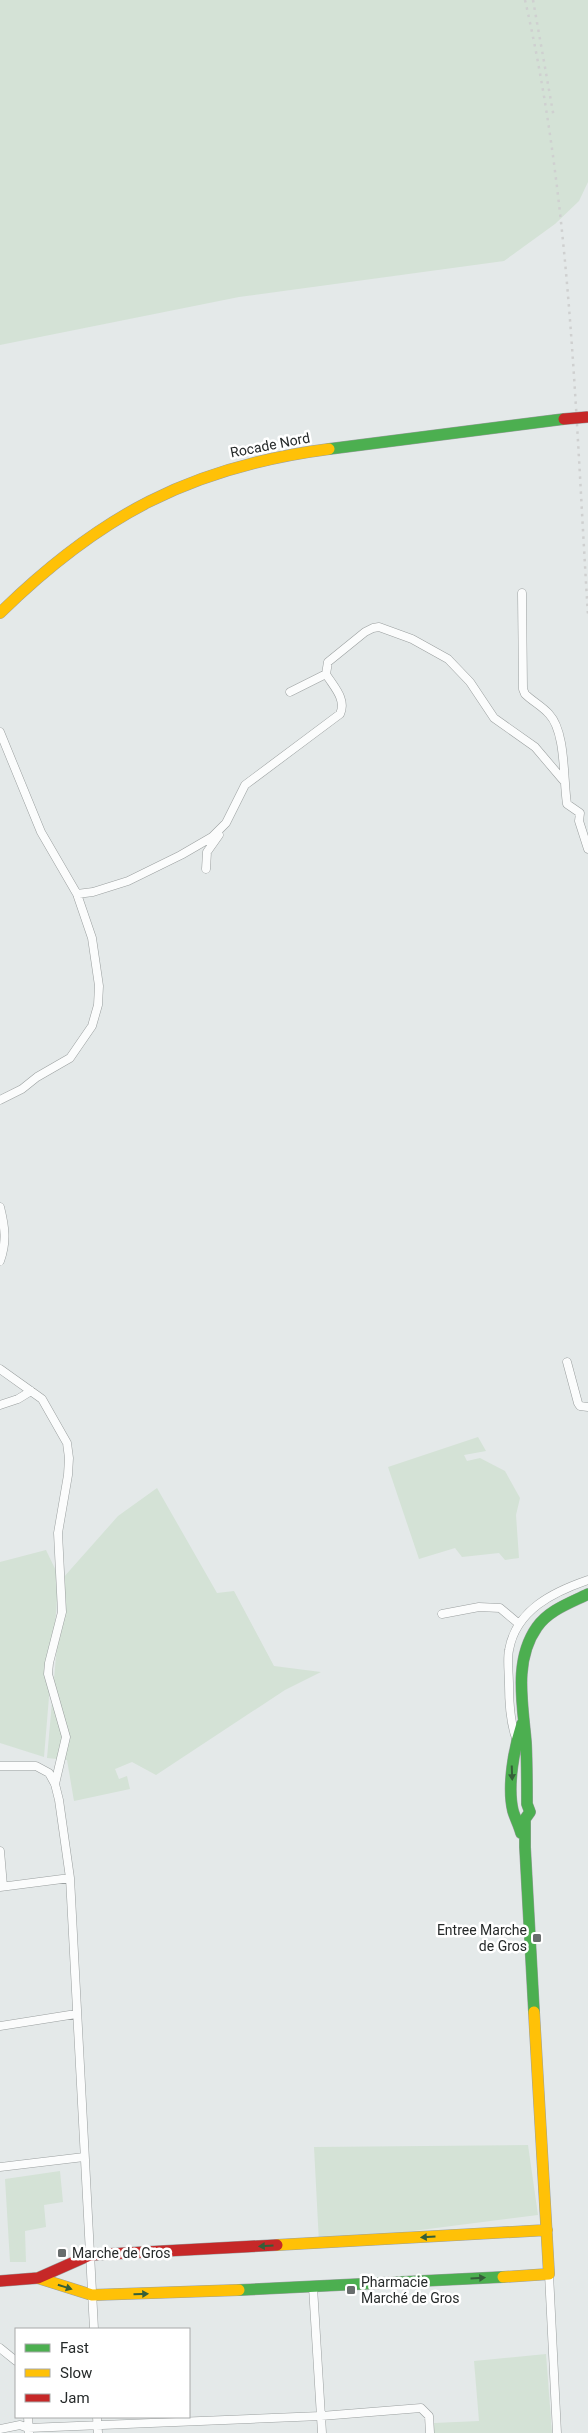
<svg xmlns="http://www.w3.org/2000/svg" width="588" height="2433" font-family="Roboto,sans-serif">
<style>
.green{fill:#d4e2d6}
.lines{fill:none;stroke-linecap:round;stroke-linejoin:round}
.street-casing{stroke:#9a9f9f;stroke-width:9}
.fast-casing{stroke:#9a9f9f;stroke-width:12}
.slow-casing{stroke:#9a9f9f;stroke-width:12}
.jam-casing{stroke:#9a9f9f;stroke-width:12}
.street{stroke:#fbfcfc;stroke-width:8}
.fast{stroke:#4caf50;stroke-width:11}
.slow{stroke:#ffc107;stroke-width:11}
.jam{stroke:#c62828;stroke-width:11}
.rail{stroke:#cfd0d0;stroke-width:2.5;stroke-dasharray:2.5 5;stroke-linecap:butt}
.jam-bridge-casing{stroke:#9a9f9f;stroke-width:12;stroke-linecap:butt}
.jam-bridge{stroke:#c62828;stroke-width:11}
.oneway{fill:#355f39}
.poi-dot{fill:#686d6d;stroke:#fff;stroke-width:2}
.labels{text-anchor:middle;stroke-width:5;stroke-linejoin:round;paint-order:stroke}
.street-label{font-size:14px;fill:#262a2a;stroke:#fff}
.poi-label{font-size:14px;fill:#262a2a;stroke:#fff;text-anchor:start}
</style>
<rect width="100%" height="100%" fill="#e4e9e9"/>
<path class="green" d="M0 0H588V182L579 201 555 224 504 261 239 297 0 345Z
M478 1437 486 1451 464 1455 467 1461 480 1458 505 1471 520 1498 516 1515 519 1558 505 1560 499 1553 462 1557 455 1548 419 1559 388 1467Z
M157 1488 217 1593 234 1591 274 1666 321 1672 285 1690 156 1775 132 1762 115 1769 119 1779 127 1776 130 1789 74 1801 67 1760 47 1758 63 1578 118 1516Z
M46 1550 59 1577 44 1757 0 1743V1562Z
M528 2145 538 2215 319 2243 314 2147Z
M60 2171 63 2202 44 2205 46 2227 25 2231 26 2262H10L5 2179Z
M546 2354 552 2433H434V2423L479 2421 474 2361Z"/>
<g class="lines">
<g class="street-casing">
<path id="street" d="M522 593 523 689 525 694C532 701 542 706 549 714 566 732 563 778 567 804L580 813 579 821 588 849
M290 692 326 674
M0 732 41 832 77 894 92 938 99 986 98 1005 92 1026 70 1058 37 1077 22 1089 0 1100
M206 869 207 852 219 835
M77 894 93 892 128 881 181 855 212 837 226 823 245 785 340 714C347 699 333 686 326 674L328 662 365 632 373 628 379 627 412 639 448 659 470 682 494 718 535 747 563 780
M0 1207C5 1227 7 1242 0 1261
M567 1362 578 1403 580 1406 588 1407
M0 1369 42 1399 67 1443 69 1458 68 1475 58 1533 62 1612 49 1663 48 1674 66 1737 55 1784
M0 1405 18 1399 31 1391
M442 1614 479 1607 500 1608 519 1624
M517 1741C510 1723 509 1704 509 1685 509 1674 507 1660 509 1650 516 1610 553 1592 588 1580
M0 1766H36L49 1773 55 1784 59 1800 70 1878 94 2329
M0 1851 3 1886
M0 1887 70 1878
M0 2026 76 2014
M0 2167 84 2157
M549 2274 557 2433
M313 2287 322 2433
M0 2348 16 2361
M28 2417 29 2433
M97 2417 98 2433
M0 2429 20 2425 28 2428 321 2416 421 2408 429 2416 430 2433"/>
</g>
<g class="fast-casing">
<path id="fast" d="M329 449 564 419
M521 1833C519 1825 515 1818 513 1811 507 1786 514 1748 522 1724
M534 2012 525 1847V1819L530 1812 527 1804C527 1784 527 1763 526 1743 523 1705 513 1661 537 1627 549 1610 570 1603 588 1594
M239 2290 503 2277"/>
</g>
<g class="slow-casing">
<path id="slow" d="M0 613C99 516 190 467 329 449
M277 2245 547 2230
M503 2277 549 2274 534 2012
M38 2278 92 2295 239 2290"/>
</g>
<g class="jam-casing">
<path id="jam" d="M0 2281 38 2278 90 2255 277 2245"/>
</g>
<use href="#street" class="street"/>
<use href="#fast" class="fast"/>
<use href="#slow" class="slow"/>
<use href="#jam" class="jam"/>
<path class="rail" d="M525 0C571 200 575 411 588 615
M533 0 554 118"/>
<g class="jam-bridge-casing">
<path id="jam-bridge" d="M564 419 588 417"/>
</g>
<use href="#jam-bridge" class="jam-bridge"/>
</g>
<defs><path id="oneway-solid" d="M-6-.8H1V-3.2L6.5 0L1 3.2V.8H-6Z" transform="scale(1.25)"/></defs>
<g class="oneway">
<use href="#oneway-solid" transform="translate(512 1773) rotate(88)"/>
<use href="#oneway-solid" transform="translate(428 2237) rotate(177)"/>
<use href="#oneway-solid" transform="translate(266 2246) rotate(177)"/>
<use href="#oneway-solid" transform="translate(478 2278) rotate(-3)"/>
<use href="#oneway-solid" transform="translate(65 2287) rotate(18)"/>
<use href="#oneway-solid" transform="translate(141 2294) rotate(-2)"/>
</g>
<g class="poi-dot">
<rect x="532" y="1933" width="10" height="10" rx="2.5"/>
<rect x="57" y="2248" width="10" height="10" rx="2.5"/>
<rect x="346" y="2285" width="10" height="10" rx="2.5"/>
</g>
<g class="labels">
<g class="street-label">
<text transform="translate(270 445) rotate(-11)" y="5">Rocade Nord</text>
</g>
<g class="poi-label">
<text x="527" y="1935" text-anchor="end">Entree Marche<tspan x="527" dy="16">de Gros</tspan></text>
<text x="72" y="2258">Marche de Gros</text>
<text x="361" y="2287">Pharmacie<tspan x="361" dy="16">Marché de Gros</tspan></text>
</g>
</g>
<rect x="15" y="2328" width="175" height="90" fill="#ffffff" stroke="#a8aaaa"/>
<rect x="25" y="2344" width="25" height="8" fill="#4caf50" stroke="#a8aaaa"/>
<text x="60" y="2353" font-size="15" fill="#262a2a">Fast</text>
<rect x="25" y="2369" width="25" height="8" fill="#ffc107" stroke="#a8aaaa"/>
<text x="60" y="2378" font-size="15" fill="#262a2a">Slow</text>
<rect x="25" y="2394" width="25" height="8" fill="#c62828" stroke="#a8aaaa"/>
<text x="60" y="2403" font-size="15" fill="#262a2a">Jam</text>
</svg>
